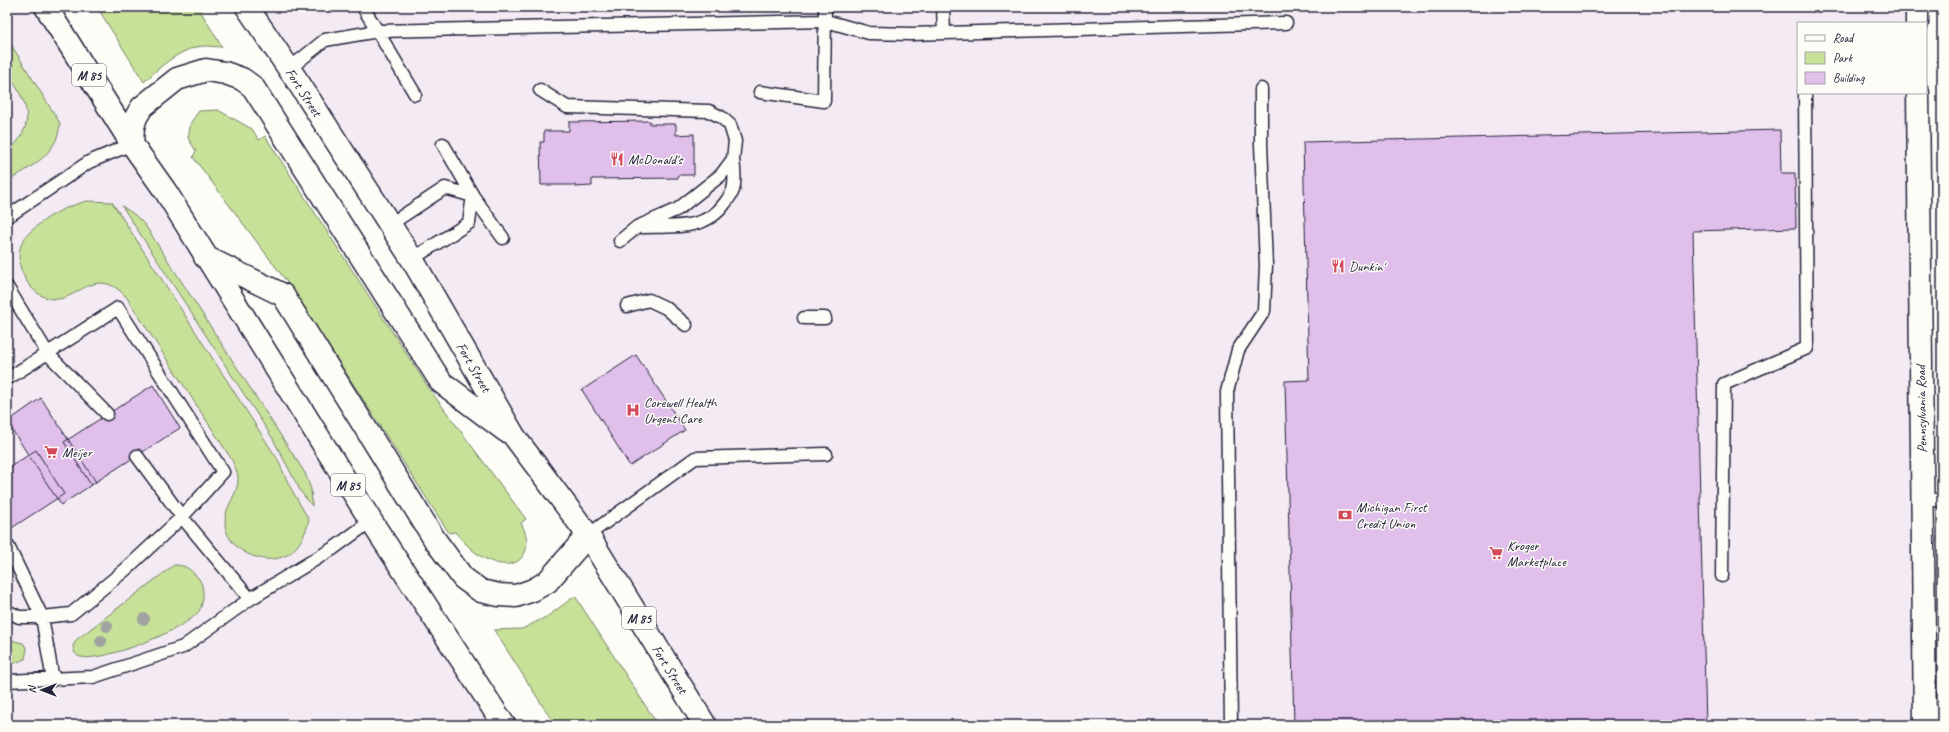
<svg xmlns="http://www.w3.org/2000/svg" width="1949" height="732" font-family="Caveat,sans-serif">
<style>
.built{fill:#f4eaf3}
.green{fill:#c7e198;stroke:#74826a}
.building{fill:#e0bfeb;stroke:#22223b}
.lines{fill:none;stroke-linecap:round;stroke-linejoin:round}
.lane-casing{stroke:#22223b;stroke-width:15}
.secondary-casing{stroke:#22223b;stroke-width:25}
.primary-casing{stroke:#22223b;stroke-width:25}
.lane{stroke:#fdfcf7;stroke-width:12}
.secondary{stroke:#fdfcf7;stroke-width:22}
.primary{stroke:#fdfcf7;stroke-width:22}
.tree{fill:#a0a39f}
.labels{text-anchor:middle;stroke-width:3;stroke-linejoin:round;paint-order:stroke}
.shield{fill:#fdfcf7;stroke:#646373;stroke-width:1}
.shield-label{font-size:13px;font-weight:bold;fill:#22223b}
.street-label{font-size:14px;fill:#22223b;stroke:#fdfcf7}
.poi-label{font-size:14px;fill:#22223b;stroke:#fdfcf7;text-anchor:start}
</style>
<rect width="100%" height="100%" fill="#fdfcf7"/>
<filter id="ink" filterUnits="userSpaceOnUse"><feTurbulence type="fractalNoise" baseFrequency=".025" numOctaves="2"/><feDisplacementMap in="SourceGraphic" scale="8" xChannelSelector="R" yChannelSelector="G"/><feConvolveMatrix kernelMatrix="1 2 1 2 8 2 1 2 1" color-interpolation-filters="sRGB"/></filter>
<g filter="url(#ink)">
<path class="built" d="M7 7H46L504 725H7Z
M247 7H1917V23H1798V93H1918L1925 725H705Z"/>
<path class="green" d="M97 7H198L222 47C215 47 205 45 197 47 176 52 160 67 144 82Z
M7 38 60 123C58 155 31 166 7 182V154C29 130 33 116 17 88 14 83 9 77 7 72 4 62 7 48 7 38Z
M218 110 252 129 259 140 265 136 430 390 526 519 521 523C537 552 518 574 488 560 474 554 465 543 455 532L449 533 290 286 193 157 196 151 188 138 191 122 199 111Z
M87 201 112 202 278 460 289 485 309 520C306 533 299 548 287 555 263 568 224 549 225 521 225 505 239 494 238 478 238 472 234 466 232 460L127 298C120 290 113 284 102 283 84 282 71 301 53 299 29 297 12 264 22 243 26 235 32 230 38 225 53 213 68 206 87 201Z
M122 206 135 215 145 225 305 473 311 489 312 506 301 492 273 439Z
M174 565C187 565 191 570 199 579 205 587 204 603 199 611 188 629 101 663 81 657 75 656 74 652 73 646L76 640Z
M575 596 658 725H555L494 630 522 629 548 616Z
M7 639 23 643 27 649 25 659 15 663H7Z"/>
<path class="building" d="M650 121V124H676V135L694 134V175H678V178L592 179V186L575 187V185H541L540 142H544V131H569V122Z
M1780 130 1781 173H1795L1796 228 1693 231 1706 725H1294L1285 381 1309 380 1303 142Z
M636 355 685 430 630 466 582 390Z
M153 385 180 428 91 485 64 442Z
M41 398 96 482 61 505 7 422Z
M36 450 64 494 7 531V469Z"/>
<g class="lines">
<g class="lane-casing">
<path id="lane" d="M363 7 415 94
M943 7 944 33
M289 69 325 40 378 31 826 21 869 33 911 34 1286 23
M540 90 567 107 709 111 721 117 730 125 735 141 733 159 721 175 678 209 637 227 620 241
M760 92 824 101 825 7
M443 144 473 196 503 238
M7 217 89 162 132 144
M389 225 445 188 473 196
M642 227C672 226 706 231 725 203 728 199 732 194 733 190 736 180 734 169 733 159
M412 259 469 223 473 196
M7 287 48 354 107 414
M627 306 649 300 666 308 686 325
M804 318H825
M7 379 118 308 223 472 182 517 125 570 71 614 42 617 7 544
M137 456 182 517 250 599
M1922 500H1942
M588 535 695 458 826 454
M1722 576 1724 384 1807 348 1805 93
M7 611 19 617H42L53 680
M7 681 93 677 183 647 250 599 334 548 371 521
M1231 725 1227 392 1238 350 1264 311 1266 265 1261 144V89"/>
</g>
<g class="secondary-casing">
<path id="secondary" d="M1917 7V23
M1918 93 1925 725"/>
</g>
<g class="primary-casing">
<path id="primary" d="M46 7 132 144 166 192 371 521 504 725
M247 7 300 85 412 259 514 436 588 535 705 725
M132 144 133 127 136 117 142 107 177 79 206 70 225 73 242 79 253 87 441 382 506 431
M205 257 283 295 435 540 463 578 481 591 499 595 516 596 533 590 547 582 588 535"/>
</g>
<use href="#lane" class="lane"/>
<use href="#secondary" class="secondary"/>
<use href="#primary" class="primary"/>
</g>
<g class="tree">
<circle cx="144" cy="619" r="6"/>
<circle cx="107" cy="626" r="6"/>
<circle cx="101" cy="641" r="6"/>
</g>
</g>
<defs>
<g id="restaurant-bare" transform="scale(1.08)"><path d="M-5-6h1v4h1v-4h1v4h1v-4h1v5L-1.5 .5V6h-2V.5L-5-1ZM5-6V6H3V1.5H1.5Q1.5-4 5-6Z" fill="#d1495b" stroke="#fdfcf7" stroke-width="2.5" paint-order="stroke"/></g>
<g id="hospital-bare" transform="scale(1.08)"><path d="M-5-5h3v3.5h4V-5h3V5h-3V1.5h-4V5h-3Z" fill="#d1495b" stroke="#fdfcf7" stroke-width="2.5" paint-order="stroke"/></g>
<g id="supermarket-bare" transform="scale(1.08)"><path d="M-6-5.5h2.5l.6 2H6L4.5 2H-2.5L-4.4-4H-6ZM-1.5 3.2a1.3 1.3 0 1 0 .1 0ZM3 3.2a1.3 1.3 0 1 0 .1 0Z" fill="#d1495b" stroke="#fdfcf7" stroke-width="2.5" paint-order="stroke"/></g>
<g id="bank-bare" transform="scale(1.08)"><path d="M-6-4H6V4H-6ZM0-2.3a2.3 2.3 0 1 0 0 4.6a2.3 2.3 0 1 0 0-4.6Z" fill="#d1495b" stroke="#fdfcf7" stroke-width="2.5" paint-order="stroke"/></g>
</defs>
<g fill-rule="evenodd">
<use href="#restaurant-bare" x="617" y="159"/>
<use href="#restaurant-bare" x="1338" y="266"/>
<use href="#hospital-bare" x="633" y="410"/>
<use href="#supermarket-bare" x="51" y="452"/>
<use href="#bank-bare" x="1345" y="515"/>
<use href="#supermarket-bare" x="1496" y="553"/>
</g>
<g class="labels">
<g class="shield">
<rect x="72" y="64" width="34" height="22" rx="3"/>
<rect x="331" y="474" width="34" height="22" rx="3"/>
<rect x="622" y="607" width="34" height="22" rx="3"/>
</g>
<g class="shield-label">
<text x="89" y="80">M 85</text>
<text x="348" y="490">M 85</text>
<text x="639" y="623">M 85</text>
</g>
<g class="street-label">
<text transform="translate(304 92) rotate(57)" y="5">Fort Street</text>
<text transform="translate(474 367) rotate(60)" y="5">Fort Street</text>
<text transform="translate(1921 409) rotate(-91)" y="5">Pennsylvania Road</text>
<text transform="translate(670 669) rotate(58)" y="5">Fort Street</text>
</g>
<g class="poi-label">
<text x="628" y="164">McDonald's</text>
<text x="1349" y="271">Dunkin'</text>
<text x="644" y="407">Corewell Health<tspan x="644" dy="16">Urgent Care</tspan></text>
<text x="62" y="457">Meijer</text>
<text x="1356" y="512">Michigan First<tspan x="1356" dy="16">Credit Union</tspan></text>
<text x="1507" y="550">Kroger<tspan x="1507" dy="16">Marketplace</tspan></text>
</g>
</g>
<rect width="1949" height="732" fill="none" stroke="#fdfcf7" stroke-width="24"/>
<rect x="12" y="12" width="1925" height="708" fill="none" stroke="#22223b" stroke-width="1.5" filter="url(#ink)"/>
<rect x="1797" y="22" width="130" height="72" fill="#fdfcf7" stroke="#a5a5ac"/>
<rect x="1805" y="35" width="20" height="6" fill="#fdfcf7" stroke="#a5a5ac"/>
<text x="1833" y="42" font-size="12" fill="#22223b">Road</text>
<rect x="1805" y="52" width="20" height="12" fill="#c7e198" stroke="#a5a5ac"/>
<text x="1833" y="62" font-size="12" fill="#22223b">Park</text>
<rect x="1805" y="72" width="20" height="12" fill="#e0bfeb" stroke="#a5a5ac"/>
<text x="1833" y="82" font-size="12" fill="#22223b">Building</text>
<g transform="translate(42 690) rotate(270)" stroke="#fdfcf7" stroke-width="3" paint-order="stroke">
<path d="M0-3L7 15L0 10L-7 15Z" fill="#22223b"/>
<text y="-6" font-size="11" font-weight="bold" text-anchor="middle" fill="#22223b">N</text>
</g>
</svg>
